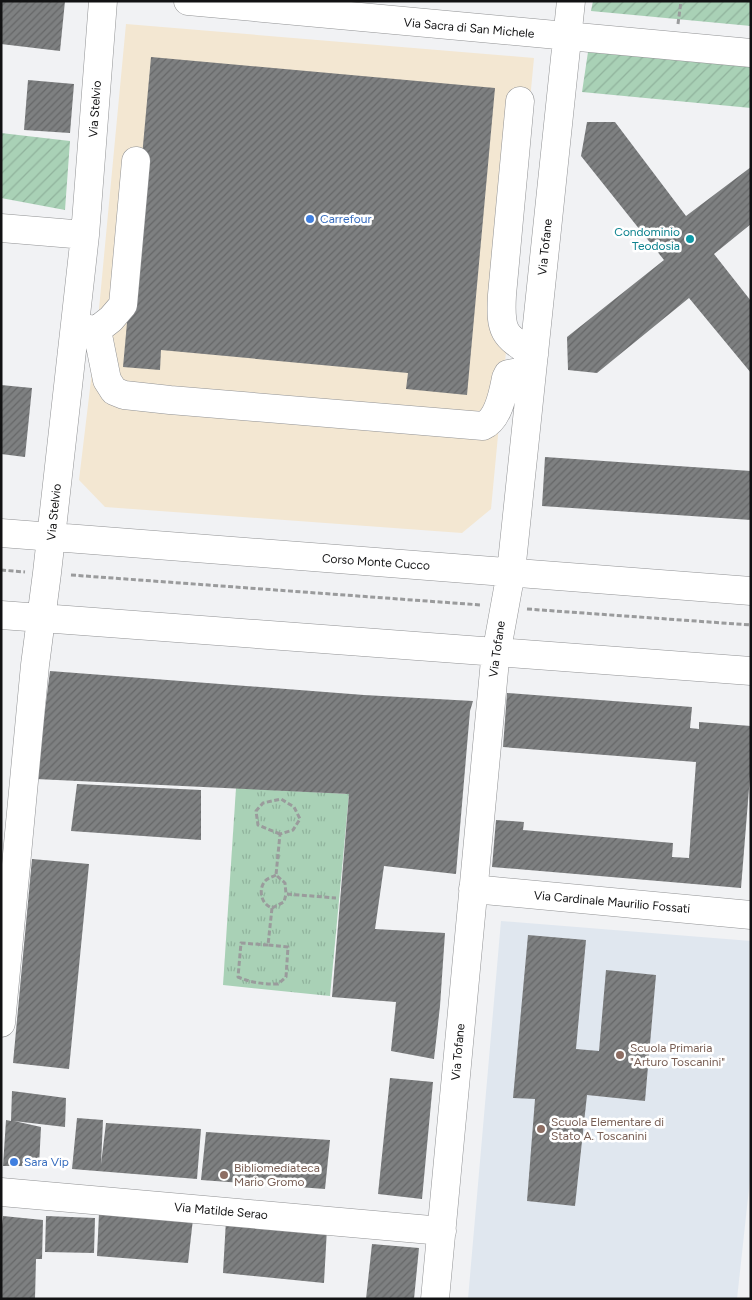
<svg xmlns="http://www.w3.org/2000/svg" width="752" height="1300" font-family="Figtree,sans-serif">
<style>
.commercial{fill:#f3e7d2}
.built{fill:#e0e7ef}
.grass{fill:url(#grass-tufts)}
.garden{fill:url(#garden-furrows)}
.building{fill:url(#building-hatch)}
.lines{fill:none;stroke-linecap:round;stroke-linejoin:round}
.minor-casing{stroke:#919294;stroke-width:29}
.path{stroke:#9a9b9c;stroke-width:3;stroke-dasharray:5 2.5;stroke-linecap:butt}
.minor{stroke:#fff;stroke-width:28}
.shop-dot{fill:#3f7fe0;stroke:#fff;stroke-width:2}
.culture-dot{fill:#0f9aa8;stroke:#fff;stroke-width:2}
.education-dot{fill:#8d6e63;stroke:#fff;stroke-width:2}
.labels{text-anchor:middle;stroke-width:5;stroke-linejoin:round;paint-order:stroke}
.street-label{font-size:12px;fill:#121213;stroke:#fff}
.shop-label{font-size:12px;fill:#366cbe;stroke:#fff;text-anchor:start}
.culture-label{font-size:12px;fill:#0d838f;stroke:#fff;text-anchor:end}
.education-label{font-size:12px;fill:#785e54;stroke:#fff;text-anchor:start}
</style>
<defs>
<pattern id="grass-tufts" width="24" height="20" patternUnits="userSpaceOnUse" patternTransform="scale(1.25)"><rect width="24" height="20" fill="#a9d1b6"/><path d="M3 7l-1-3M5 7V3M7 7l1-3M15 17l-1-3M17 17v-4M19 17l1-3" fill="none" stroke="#90b29c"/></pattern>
<pattern id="garden-furrows" width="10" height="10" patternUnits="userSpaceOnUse" patternTransform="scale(1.25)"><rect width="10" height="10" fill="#a9d1b6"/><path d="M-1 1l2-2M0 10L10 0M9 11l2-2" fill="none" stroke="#90b29c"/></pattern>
<pattern id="building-hatch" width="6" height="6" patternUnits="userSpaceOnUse" patternTransform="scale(1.25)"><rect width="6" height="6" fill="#7e8081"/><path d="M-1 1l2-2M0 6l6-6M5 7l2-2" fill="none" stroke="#666768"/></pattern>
</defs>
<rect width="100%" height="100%" fill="#f1f2f4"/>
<path class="commercial" d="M126 24 534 58 491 509 462 533 105 507 79 480 97 330Z"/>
<path class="built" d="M501 921 751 941V1170L737 1299H468Z"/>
<path class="grass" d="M236 788 349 794 330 996 223 985Z"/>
<path class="garden" d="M593 1H751V26L591 11Z
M588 52 751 67V108L582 92Z
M1 133 70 141 65 210 1 198Z"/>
<path class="building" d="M1 1H65L60 51 1 44Z
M151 57 495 88 467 395 406 389 408 373 161 350 160 370 123 367Z
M28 80 74 84 70 133 24 130Z
M587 122H615L686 216 751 167V224L714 254 751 301V373L689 298 597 373 568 370 567 337 664 260 581 156Z
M1 385 32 388 25 457 1 454Z
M545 457 751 471V520L542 506Z
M50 671 364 695 473 701 470 711 456 874 384 866 375 929 445 933 440 1006 434 1059 391 1051 396 1002 332 997 349 794 36 779Z
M507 693 692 707 690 728 699 729V722L751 726V764L741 888 492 867 496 820 524 822 523 830 673 843 672 857 689 858 696 762 503 747Z
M77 784 201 790V840L71 831Z
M32 859 89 864 69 1069 13 1063Z
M528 935 586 940 576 1049 599 1051 606 970 656 975 645 1101 587 1095 575 1206 527 1201 535 1099 513 1098Z
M390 1078 433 1082 422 1199 378 1194Z
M12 1091 66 1098 65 1127 14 1121 41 1127 39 1166H3L6 1120 11 1121Z
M77 1118 103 1120 101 1164 106 1123 201 1129 197 1179 72 1169Z
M206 1132 330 1140 325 1189 201 1180Z
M99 1213 193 1219 188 1263 97 1256Z
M3 1216 43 1220 42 1259H36L35 1299H1V1234Z
M46 1216 95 1218 94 1253 45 1252Z
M226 1220 327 1228 324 1283 223 1273Z
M372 1244 419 1248 414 1299H366Z"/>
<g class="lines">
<g class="minor-casing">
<path id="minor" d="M188 1 751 53
M520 101 502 295C500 332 503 335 534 355
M1 228 85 235
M80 328 97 330 111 319 123 305 136 161
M97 330 107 380 114 391 124 395 170 400 483 426C499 419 503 393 506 378L508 374 532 370
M1 533 751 591
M1 615 751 671
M473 889 751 915
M1 1023 35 665 47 573 85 235 103 1
M1 1192 442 1231
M435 1299 495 660 511 572 571 1"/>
</g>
<path class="path" d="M678 24 681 1
M1 570 25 572
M71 575 481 605
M527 609 751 625
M280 834 258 825 256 811 263 803 281 799 294 807 300 819 293 830 280 834 276 875 285 883 286 894 336 898
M272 908 284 902 286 894
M268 945 241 943 238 977C252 983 263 984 278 984L286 977 288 947 268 945 272 908C261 904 258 890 265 881 268 878 272 877 276 875"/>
<use href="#minor" class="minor"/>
</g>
<g class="shop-dot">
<circle cx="310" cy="219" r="5"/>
<circle cx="14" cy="1162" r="5"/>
</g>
<circle class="culture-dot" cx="690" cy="239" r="5"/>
<g class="education-dot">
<circle cx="620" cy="1055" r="5"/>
<circle cx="541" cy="1129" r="5"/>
<circle cx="224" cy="1175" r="5"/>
</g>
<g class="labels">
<g class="street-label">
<text transform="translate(469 28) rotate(5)" y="4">Via Sacra di San Michele</text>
<text transform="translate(95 109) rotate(-86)" y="4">Via Stelvio</text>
<text transform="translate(545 247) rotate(-84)" y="4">Via Tofane</text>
<text transform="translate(54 512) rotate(-84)" y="4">Via Stelvio</text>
<text transform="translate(376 562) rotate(4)" y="4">Corso Monte Cucco</text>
<text transform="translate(497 649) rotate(-82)" y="4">Via Tofane</text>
<text transform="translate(612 902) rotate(5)" y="4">Via Cardinale Maurilio Fossati</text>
<text transform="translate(458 1052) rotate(-85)" y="4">Via Tofane</text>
<text transform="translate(221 1211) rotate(5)" y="4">Via Matilde Serao</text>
</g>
<g class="shop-label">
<text x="320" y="223">Carrefour</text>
<text x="24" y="1166">Sara Vip</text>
</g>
<g class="culture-label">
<text x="680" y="236">Condominio<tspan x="680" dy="14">Teodosia</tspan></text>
</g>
<g class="education-label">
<text x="630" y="1052">Scuola Primaria<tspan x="630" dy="14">"Arturo Toscanini"</tspan></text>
<text x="551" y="1126">Scuola Elementare di<tspan x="551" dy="14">Stato A. Toscanini</tspan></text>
<text x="234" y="1172">Bibliomediateca<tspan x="234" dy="14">Mario Gromo</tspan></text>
</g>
</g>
<rect width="752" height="1300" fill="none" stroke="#121213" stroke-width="5"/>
</svg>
